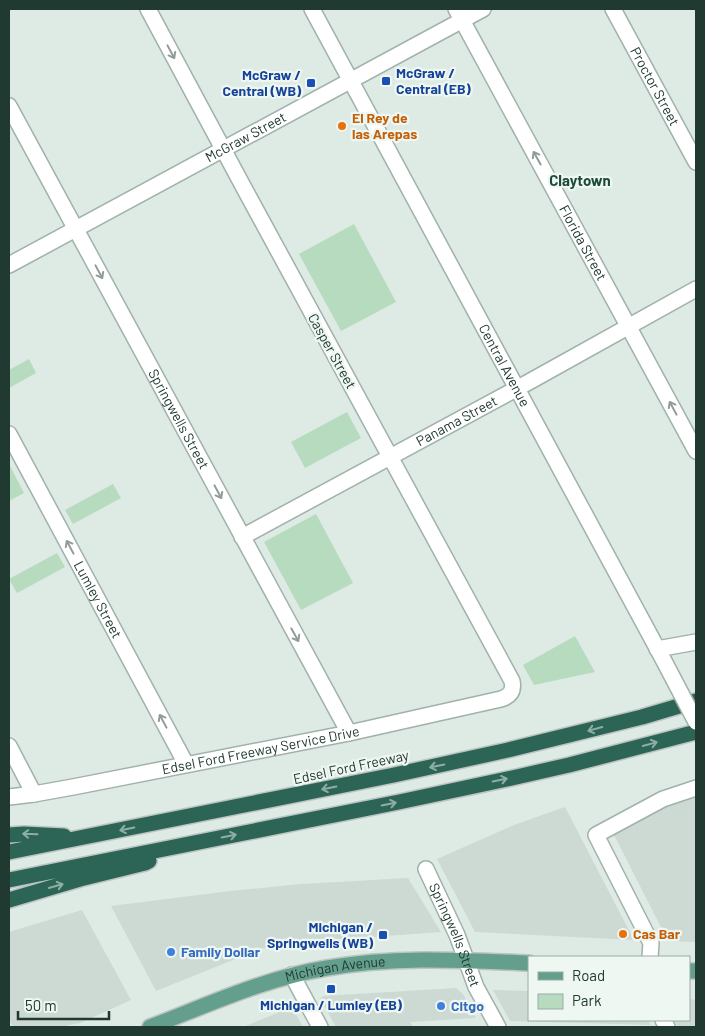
<svg xmlns="http://www.w3.org/2000/svg" width="705" height="1036" font-family="Barlow,sans-serif">
<style>
.built{fill:#cddad3}
.green{fill:#b7dbbe}
.lines{fill:none;stroke-linecap:round;stroke-linejoin:round}
.minor-casing{stroke:#a1b1ab;stroke-width:18}
.major-casing{stroke:#bcc4c1;stroke-width:18}
.highway-casing{stroke:#bcc4c1;stroke-width:18}
.minor{stroke:#fff;stroke-width:15}
.major{stroke:#639f8c;stroke-width:15}
.highway{stroke:#2c6556;stroke-width:15}
.minor-bridge-casing{stroke:#a1b1ab;stroke-width:18;stroke-linecap:butt}
.minor-bridge{stroke:#fff;stroke-width:15}
.oneway{stroke:#909c98}
.oneway2{stroke:#8daea4}
.transit-dot{fill:#1a4fb4;stroke:#eef7f2;stroke-width:2}
.food-dot{fill:#e8710a;stroke:#eef7f2;stroke-width:2}
.shop-dot{fill:#3f7fe0;stroke:#eef7f2;stroke-width:2}
.labels{text-anchor:middle;stroke-width:4.5;stroke-linejoin:round;paint-order:stroke}
.transit-label{font-size:14px;font-weight:bold;fill:#164399;stroke:#eef7f2;text-anchor:end}
.street-label{font-size:14px;fill:#203931;stroke:#eef7f2}
.food-label{font-size:14px;font-weight:bold;fill:#c56008;stroke:#eef7f2;text-anchor:start}
.shop-label{font-size:14px;font-weight:bold;fill:#366cbe;stroke:#eef7f2;text-anchor:start}
.neighbourhood-label{font-size:15px;font-weight:bold;fill:#1c4b3c;stroke:#eef7f2}
</style>
<rect width="100%" height="100%" fill="#deeae4"/>
<path class="built" d="M696 795V942L668 941 614 835 634 816Z
M565 807 634 940 475 932 437 859 514 825Z
M408 878 441 932 318 941 263 948 156 991 111 906 230 891 301 884Z
M82 910 131 1000 80 1023 60 1027H13L9 1020V932Z
M456 988 463 994 476 1018 411 1022 412 1027H336L320 999 323 996Z
M493 990 529 991V1020H648L651 1025 510 1021Z
M689 999 696 1000V1027H678L674 1020H689Z
M292 1007 303 1027H243Z"/>
<path class="green" d="M354 224 396 302 341 331 299 254Z
M29 359 36 373 9 388V370Z
M347 412 361 438 305 468 291 442Z
M9 464 24 493 9 501Z
M113 484 121 498 73 524 65 510Z
M316 514 353 583 301 610 264 542Z
M57 553 65 567 17 593 9 579Z
M575 636 595 672 534 685 523 665Z"/>
<g class="lines">
<g class="minor-casing">
<g id="minor">
<path id="s1" d="M312 9 664 661"/>
<path id="s2" d="M456 9 696 451"/>
<path id="s3" d="M613 9 696 162"/>
<path id="s4" d="M9 106 349 733"/>
<path id="s5" d="M9 265 483 9"/>
<path id="s6" d="M9 434 186 764"/>
<path id="s7" d="M242 537 527 383 696 289"/>
<path d="M657 649 696 642"/>
<path d="M9 746 34 794"/>
<path id="s8" d="M9 797 34 794 73 787 349 733 501 699C510 696 514 691 512 681L244 188 148 9"/>
<path id="s9" d="M426 869 457 935 476 987 498 1027"/>
<path d="M650 957 651 943 596 835 663 799 696 788"/>
<path d="M292 975 320 1027"/>
<path d="M663 1020 667 1027"/>
</g>
</g>
<g class="major-casing">
<g id="major">
<path d="M689 971H696"/>
<path id="s10" d="M150 1027C208 1005 265 978 327 968 394 956 461 960 529 963"/>
</g>
</g>
<g class="highway-casing">
<path id="highway" d="M9 835 24 834 64 836
M9 852 394 775 508 750 642 717 696 701
M9 880 399 802 512 778 569 765 696 732
M9 900 80 879 145 863 149 861"/>
</g>
<use href="#minor" class="minor"/>
<use href="#major" class="major"/>
<use href="#highway" class="highway"/>
<g class="minor-bridge-casing">
<path id="minor-bridge" d="M664 661 696 722"/>
</g>
<use href="#minor-bridge" class="minor-bridge"/>
</g>
<defs><path id="oneway-shaft" d="M-6 0H5M1.5-3L5.5 0L1.5 3" fill="none" stroke-width="1.6" stroke-linecap="round" stroke-linejoin="round" transform="scale(1.25)"/></defs>
<g class="oneway">
<use href="#oneway-shaft" transform="translate(171 52) rotate(62)"/>
<use href="#oneway-shaft" transform="translate(537 158) rotate(-119)"/>
<use href="#oneway-shaft" transform="translate(99 272) rotate(62)"/>
<use href="#oneway-shaft" transform="translate(673 408) rotate(-118)"/>
<use href="#oneway-shaft" transform="translate(218 492) rotate(62)"/>
<use href="#oneway-shaft" transform="translate(70 547) rotate(-118)"/>
<use href="#oneway-shaft" transform="translate(295 635) rotate(61)"/>
<use href="#oneway-shaft" transform="translate(163 721) rotate(-118)"/>
</g>
<g class="oneway2">
<use href="#oneway-shaft" transform="translate(595 729) rotate(165)"/>
<use href="#oneway-shaft" transform="translate(650 744) rotate(-15)"/>
<use href="#oneway-shaft" transform="translate(437 766) rotate(168)"/>
<use href="#oneway-shaft" transform="translate(500 780) rotate(-12)"/>
<use href="#oneway-shaft" transform="translate(329 788) rotate(169)"/>
<use href="#oneway-shaft" transform="translate(389 804) rotate(-11)"/>
<use href="#oneway-shaft" transform="translate(127 829) rotate(168)"/>
<use href="#oneway-shaft" transform="translate(30 834) rotate(-178)"/>
<use href="#oneway-shaft" transform="translate(229 836) rotate(-11)"/>
<use href="#oneway-shaft" transform="translate(56 886) rotate(-16)"/>
</g>
<g class="transit-dot">
<rect x="381" y="76" width="10" height="10" rx="2.5"/>
<rect x="306" y="78" width="10" height="10" rx="2.5"/>
<rect x="378" y="930" width="10" height="10" rx="2.5"/>
<rect x="326" y="984" width="10" height="10" rx="2.5"/>
</g>
<g class="food-dot">
<circle cx="342" cy="126" r="5"/>
<circle cx="623" cy="934" r="5"/>
</g>
<g class="shop-dot">
<circle cx="171" cy="952" r="5"/>
<circle cx="441" cy="1006" r="5"/>
</g>
<g class="labels">
<g class="transit-label">
<text x="396" y="78" text-anchor="start">McGraw /<tspan x="396" dy="16">Central (EB)</tspan></text>
<text x="301" y="80">McGraw /<tspan x="301" dy="16">Central (WB)</tspan></text>
<text x="373" y="932">Michigan /<tspan x="373" dy="16">Springwells (WB)</tspan></text>
<text x="331" y="1010" text-anchor="middle">Michigan / Lumley (EB)</text>
</g>
<g class="street-label">
<text dy="5" stroke="none"><textPath href="#s3" startOffset="88">Proctor Street</textPath></text>
<text dy="5" stroke="none"><textPath href="#s5" startOffset="269">McGraw Street</textPath></text>
<text dy="5" stroke="none"><textPath href="#s2" startOffset="266">Florida Street</textPath></text>
<text transform="translate(332 351) rotate(61)" y="5">Casper Street</text>
<text dy="5" stroke="none"><textPath href="#s1" startOffset="405">Central Avenue</textPath></text>
<text dy="5" stroke="none"><textPath href="#s4" startOffset="356">Springwells Street</textPath></text>
<text dy="5" stroke="none"><textPath href="#s7" startOffset="244">Panama Street</textPath></text>
<text dy="5" stroke="none"><textPath href="#s6" startOffset="188">Lumley Street</textPath></text>
<text dy="5" stroke="none"><textPath href="#s8" startOffset="256">Edsel Ford Freeway Service Drive</textPath></text>
<text transform="translate(351 767) rotate(-12)" y="5">Edsel Ford Freeway</text>
<text dy="5" stroke="none"><textPath href="#s9" startOffset="72">Springwells Street</textPath></text>
<text dy="5" stroke="none"><textPath href="#s10" startOffset="195">Michigan Avenue</textPath></text>
</g>
<g class="food-label">
<text x="352" y="123">El Rey de<tspan x="352" dy="16">las Arepas</tspan></text>
<text x="633" y="939">Cas Bar</text>
</g>
<g class="shop-label">
<text x="181" y="957">Family Dollar</text>
<text x="451" y="1011">Citgo</text>
</g>
<g class="neighbourhood-label">
<text x="580" y="186">Claytown</text>
</g>
</g>
<rect width="705" height="1036" fill="none" stroke="#203931" stroke-width="20"/>
<rect x="528" y="956" width="162" height="65" fill="#eef7f2" stroke="#9caba5"/>
<rect x="538" y="972" width="25" height="8" fill="#639f8c" stroke="#9caba5"/>
<text x="572" y="981" font-size="15" fill="#203931">Road</text>
<rect x="538" y="994" width="25" height="15" fill="#b7dbbe" stroke="#9caba5"/>
<text x="572" y="1006" font-size="15" fill="#203931">Park</text>
<path d="M18 1011v8h91v-8" fill="none" stroke="#203931" stroke-width="2.5"/>
<text x="25" y="1011" font-size="15" fill="#203931" stroke="#eef7f2" stroke-width="4" paint-order="stroke">50 m</text>
</svg>
